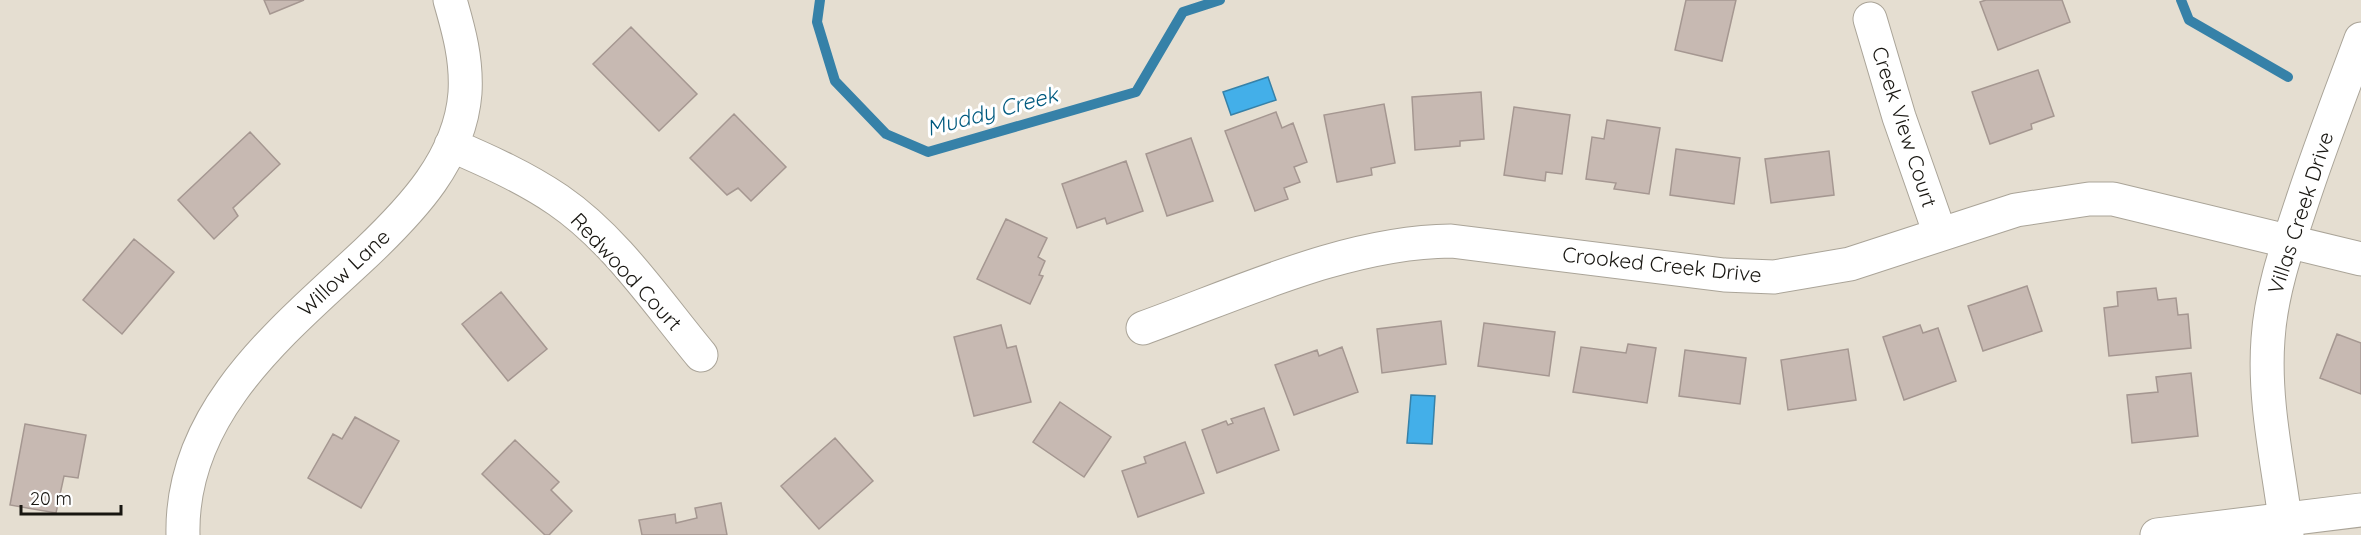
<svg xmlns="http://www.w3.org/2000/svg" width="2361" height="535" font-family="Quicksand,sans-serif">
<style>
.water{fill:#43afe9;stroke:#3681a8;stroke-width:1.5}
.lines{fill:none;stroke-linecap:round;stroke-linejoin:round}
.stream{stroke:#3681a8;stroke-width:10}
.building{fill:#c7b9b2;stroke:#a59791;stroke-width:1.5}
.minor-casing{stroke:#aaa498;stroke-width:35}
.secondary-casing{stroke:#aaa498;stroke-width:35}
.minor{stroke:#fff;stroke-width:33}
.secondary{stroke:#fff;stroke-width:33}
.labels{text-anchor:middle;stroke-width:6;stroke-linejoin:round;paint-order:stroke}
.street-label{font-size:21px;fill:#181611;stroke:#fff}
.water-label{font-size:22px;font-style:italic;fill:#005a7f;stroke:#fff}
</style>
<rect width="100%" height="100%" fill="#e5ded1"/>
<path class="water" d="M1268 77 1276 100 1231 115 1223 92Z
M1411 395 1435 396 1432 444 1407 443Z"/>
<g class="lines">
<path class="stream" d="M820 0 817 22 835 81 886 134 928 152 1136 92 1183 12 1220 0
M2181 0 2189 20 2288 77"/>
</g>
<path class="building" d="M264 0H304L270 14Z
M1686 0H1736L1722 61 1675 50Z
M1986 0H2062L2070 22 1998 50 1980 2Z
M631 27 697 94 659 131 593 64Z
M2038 70 2054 116 2031 124 2032 129 1990 144 1972 92Z
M1481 92 1484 139 1460 141V146L1415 150 1412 97Z
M1384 104 1395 163 1371 168 1372 175 1337 182 1324 115Z
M1514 107 1570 115 1562 174 1546 172 1545 181 1504 175Z
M1276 112 1282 128 1293 123 1307 162 1294 167 1300 182 1284 188 1288 199 1255 211 1225 131Z
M734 114 786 167 751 201 738 188 727 195 690 158Z
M1607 120 1660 128 1649 194 1614 189 1616 183 1586 179 1592 137 1604 139Z
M250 132 280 164 233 208 238 216 214 239 178 200Z
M1191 138 1213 201 1167 216 1146 154Z
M1676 149 1740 158 1734 204 1670 195Z
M1829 151 1834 195 1771 203 1765 159Z
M1126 161 1143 211 1107 224 1105 218 1077 228 1062 184Z
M1006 219 1047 238 1038 257 1045 261 1039 275 1043 276 1030 304 977 279Z
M134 239 174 272 122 334 83 300Z
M2027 286 2042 331 1983 351 1968 306Z
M2156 288 2158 300 2176 298 2178 315 2188 314 2191 348 2109 356 2104 308 2118 306 2117 292Z
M501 292 547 349 508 381 462 324Z
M1441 321 1446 364 1382 373 1377 329Z
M1484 323 1555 332 1549 376 1478 366Z
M1001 325 1007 348 1016 346 1031 402 974 416 954 337Z
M1920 325 1923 333 1938 328 1956 381 1904 400 1883 337Z
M2337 334 2361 343V394L2320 378Z
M1628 344 1656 348 1647 403 1573 392 1581 347 1626 353Z
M1342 347 1358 392 1294 415 1275 365 1317 350 1319 356Z
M1848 349 1856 400 1788 410 1781 360Z
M1685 350 1746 358 1740 404 1679 396Z
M2191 373 2198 436 2132 443 2127 395 2158 392 2156 377Z
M1060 402 1111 437 1084 477 1033 442Z
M1264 408 1279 450 1217 473 1202 430 1226 421 1228 425 1233 423 1231 419Z
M355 417 399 441 361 508 308 478 333 434 342 439Z
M25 424 86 435 78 478 64 476 56 513 10 505Z
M835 438 873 481 819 529 781 486Z
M515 440 559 482 551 490 572 511 549 535H545L482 474Z
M1185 442 1204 493 1138 517 1122 471 1146 463 1144 457Z
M721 503 727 535H642L639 520 675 514 676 523 697 518 695 508Z"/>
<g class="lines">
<g class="minor-casing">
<path id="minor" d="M1870 19 1899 117 1940 234
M451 145C488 161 524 177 558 200 615 239 657 302 701 355
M1143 328C1240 293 1347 242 1451 241L1724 275 1774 277 1850 264 2016 210 2089 199H2113L2361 259
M183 535C180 410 285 329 367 252 412 209 460 159 465 93 467 60 459 31 450 0
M2287 535C2280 471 2263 405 2268 339 2271 292 2287 247 2302 202 2320 147 2341 93 2361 39"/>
</g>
<g class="secondary-casing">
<path id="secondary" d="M2157 535 2361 510"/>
</g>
<use href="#minor" class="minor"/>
<use href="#secondary" class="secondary"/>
</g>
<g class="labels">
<g class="street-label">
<text transform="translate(1904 127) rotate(72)" y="7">Creek View Court</text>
<text transform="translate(2301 213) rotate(-72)" y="7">Villas Creek Drive</text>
<text transform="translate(1662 265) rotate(6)" y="7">Crooked Creek Drive</text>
<text transform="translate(626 272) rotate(47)" y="7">Redwood Court</text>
<text transform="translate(344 273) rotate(-43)" y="7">Willow Lane</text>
</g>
<g class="water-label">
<text transform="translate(992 111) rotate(-15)" y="8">Muddy Creek</text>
</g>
</g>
<path d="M21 505v9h100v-9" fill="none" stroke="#181611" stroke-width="3"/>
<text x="30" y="505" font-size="18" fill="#181611" stroke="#ffffff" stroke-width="4.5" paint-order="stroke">20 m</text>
</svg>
